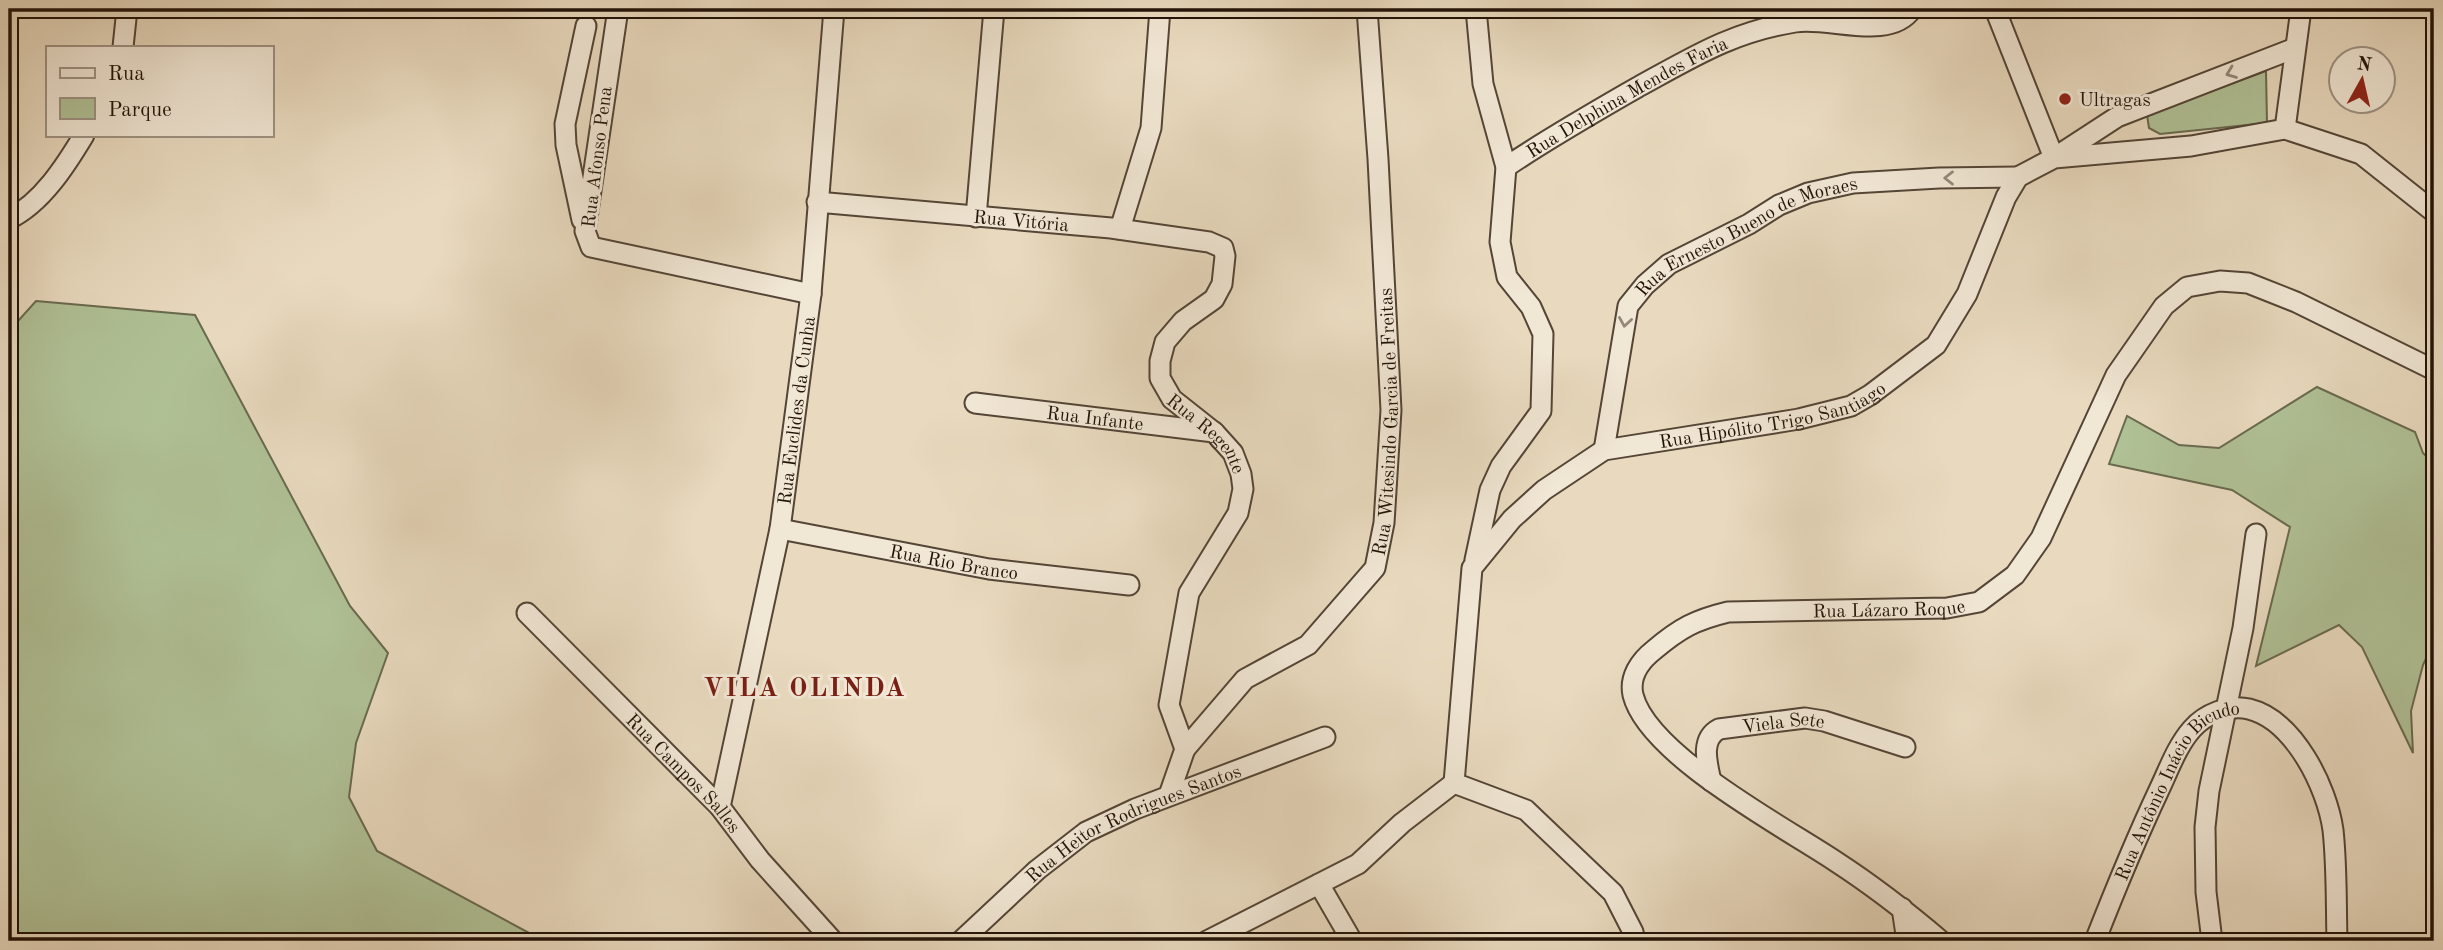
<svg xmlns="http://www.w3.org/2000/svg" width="2443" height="950" font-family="'Old Standard TT',serif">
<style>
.green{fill:#b0c196;stroke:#696a4f;stroke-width:2}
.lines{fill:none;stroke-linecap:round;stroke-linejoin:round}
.minor-casing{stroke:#544536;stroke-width:23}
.minor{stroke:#f1e7d5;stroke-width:19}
.oneway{stroke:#948879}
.poi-dot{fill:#8f2418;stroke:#f1e7d5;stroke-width:2.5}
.labels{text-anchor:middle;stroke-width:6;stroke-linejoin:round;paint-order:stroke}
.street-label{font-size:19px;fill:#221308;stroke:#f1e7d5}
.poi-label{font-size:19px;fill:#221308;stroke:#f1e7d5;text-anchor:start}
.district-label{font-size:26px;font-weight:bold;letter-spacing:2px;fill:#7a1f14;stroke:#f1e7d5}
</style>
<rect width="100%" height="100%" fill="#e9dabf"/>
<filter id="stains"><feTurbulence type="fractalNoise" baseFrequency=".00286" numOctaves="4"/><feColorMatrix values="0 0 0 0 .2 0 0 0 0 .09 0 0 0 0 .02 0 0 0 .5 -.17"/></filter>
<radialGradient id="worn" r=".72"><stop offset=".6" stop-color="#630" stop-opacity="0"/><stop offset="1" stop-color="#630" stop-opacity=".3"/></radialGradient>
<path class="green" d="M2266 71 2267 123 2160 134 2149 128 2147 115Z
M36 301 195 315 350 606 388 653 356 743 349 797 377 851 544 941H9V331Z
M2317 387 2415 432 2423 453 2434 464V641L2423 665 2411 711 2413 753 2362 647 2339 625 2256 666 2290 527 2232 490 2109 464 2127 416 2179 445 2219 448Z"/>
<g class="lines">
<g class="minor-casing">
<g id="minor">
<path d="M618 9 585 231 591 247 811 294"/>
<path d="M1777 9 1799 21"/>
<path d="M1995 9 2054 158 2117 117 2295 48"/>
<path d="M123 47 127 9"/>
<path d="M2285 129 2301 9"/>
<path id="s1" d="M1506 167C1549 138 1593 113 1638 87 1693 57 1732 32 1795 22 1829 16 1889 42 1912 9"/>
<path id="s2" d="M817 202 1111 228 1209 242 1223 248 1225 256 1222 284 1214 299 1183 321 1165 342 1160 361V378L1172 399 1215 433 1233 453 1241 474 1243 489 1238 513 1189 593 1169 705 1185 749 1169 795"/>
<path d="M976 217 994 9"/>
<path d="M9 219C42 203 66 165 84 135"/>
<path d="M582 220 566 145 565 124 586 26"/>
<path d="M1120 229 1151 128 1160 9"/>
<path id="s3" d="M975 403 1214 432"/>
<path id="s4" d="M1604 450 1628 306 1645 285 1669 264 1749 224 1779 205 1808 193 1853 183 1939 178 2018 177"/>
<path id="s5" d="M780 529 989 569 1129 585"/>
<path d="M1475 560 1490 490 1501 466 1541 411 1543 334 1531 307 1507 277 1500 242 1506 167 1483 84 1476 9"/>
<path id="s6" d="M527 613 720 807 760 860 833 941"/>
<path id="s7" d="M1185 749 1245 679 1308 645 1375 568 1384 523 1391 410 1378 159 1367 9"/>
<path id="s8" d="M1711 781C1707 763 1700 739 1719 729L1805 718 1824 721 1905 747"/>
<path id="s9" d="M720 807 780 529 811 294 834 9"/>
<path d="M1319 884 1352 941"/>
<path d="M1902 908 1907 941"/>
<path id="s10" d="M961 941 1037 870 1086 832 1135 809 1325 737"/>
<path d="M1207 941 1358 864 1402 823 1454 783"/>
<path id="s11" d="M1635 941 1633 932 1613 893 1526 810 1454 783 1472 568 1512 519 1544 490 1604 450 1799 419 1851 406 1870 395 1936 345 1967 294 2006 197 2018 177 2054 158 2191 146 2285 129 2361 154 2434 212"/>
<path id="s12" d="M1941 941C1907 912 1872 885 1835 861 1784 827 1648 755 1633 695 1629 677 1640 661 1654 650 1680 628 1695 620 1728 612L1947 608 1979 602 2015 575 2041 538 2116 375 2164 306 2187 287 2220 281 2248 283 2296 302 2434 370"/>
<path id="s13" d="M2095 941C2115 890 2136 839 2159 790 2169 769 2177 746 2192 729 2205 714 2229 704 2249 709 2294 720 2327 787 2333 830 2337 866 2336 904 2337 941"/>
<path d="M2212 941 2206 892 2205 827 2209 791 2243 628 2256 534"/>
</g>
</g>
<use href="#minor" class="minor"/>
</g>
<defs><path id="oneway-chevron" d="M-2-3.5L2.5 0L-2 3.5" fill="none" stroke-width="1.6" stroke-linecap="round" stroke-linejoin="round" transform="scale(1.75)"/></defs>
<g class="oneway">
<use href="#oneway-chevron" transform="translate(2231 73) rotate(159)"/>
<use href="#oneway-chevron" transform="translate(1949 178) rotate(180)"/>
<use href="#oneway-chevron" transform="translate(1625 322) rotate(99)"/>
</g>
<circle class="poi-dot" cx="2065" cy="99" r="7"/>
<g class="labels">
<g class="street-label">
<text dy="7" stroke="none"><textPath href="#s1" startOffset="140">Rua Delphina Mendes Faria</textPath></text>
<text transform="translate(596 157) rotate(-83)" y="7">Rua Afonso Pena</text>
<text dy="7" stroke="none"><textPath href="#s2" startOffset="205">Rua Vitória</textPath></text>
<text dy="7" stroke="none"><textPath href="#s4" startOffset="287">Rua Ernesto Bueno de Moraes</textPath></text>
<text dy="7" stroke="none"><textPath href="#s9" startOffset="404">Rua Euclides da Cunha</textPath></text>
<text dy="7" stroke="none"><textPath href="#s11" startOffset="817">Rua Hipólito Trigo Santiago</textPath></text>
<text dy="7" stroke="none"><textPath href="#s3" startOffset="121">Rua Infante</textPath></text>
<text dy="7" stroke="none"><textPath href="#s7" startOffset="413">Rua Witesindo Garcia de Freitas</textPath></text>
<text dy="7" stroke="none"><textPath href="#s2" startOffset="639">Rua Regente</textPath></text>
<text dy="7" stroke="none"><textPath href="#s5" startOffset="177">Rua Rio Branco</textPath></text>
<text dy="7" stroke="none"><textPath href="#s12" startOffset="696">Rua Lázaro Roque</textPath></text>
<text dy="7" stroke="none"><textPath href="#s8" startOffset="122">Viela Sete</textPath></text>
<text dy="7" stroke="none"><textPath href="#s6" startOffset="224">Rua Campos Salles</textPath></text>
<text dy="7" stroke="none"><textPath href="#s13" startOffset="177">Rua Antônio Inácio Bicudo</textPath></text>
<text dy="7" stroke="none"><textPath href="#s10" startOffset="212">Rua Heitor Rodrigues Santos</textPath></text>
</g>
<g class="poi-label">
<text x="2079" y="106">Ultragas</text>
</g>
<g class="district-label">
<text x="805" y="696">VILA OLINDA</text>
</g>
</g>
<rect width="2443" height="950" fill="none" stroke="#e9dabf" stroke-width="35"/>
<rect x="10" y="10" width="2422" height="929" fill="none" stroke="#221308" stroke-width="3.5"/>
<rect x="18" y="18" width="2408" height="915" fill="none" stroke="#221308" stroke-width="2"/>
<rect x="46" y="46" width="228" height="91" fill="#f1e7d5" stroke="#9e9283" stroke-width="2"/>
<rect x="60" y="68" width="35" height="10" fill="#f1e7d5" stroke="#9e9283" stroke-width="2"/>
<text x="108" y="80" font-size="21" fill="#221308">Rua</text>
<rect x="60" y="98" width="35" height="21" fill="#b0c196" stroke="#9e9283" stroke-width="2"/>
<text x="108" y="116" font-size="21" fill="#221308">Parque</text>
<g transform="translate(2362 80) rotate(8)"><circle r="33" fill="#f1e7d5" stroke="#9e9283" stroke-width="2"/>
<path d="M0-5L12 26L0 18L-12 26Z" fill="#8f2418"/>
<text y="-10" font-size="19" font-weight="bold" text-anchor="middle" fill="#221308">N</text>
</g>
<rect width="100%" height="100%" filter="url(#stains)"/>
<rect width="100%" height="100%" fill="url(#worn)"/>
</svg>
